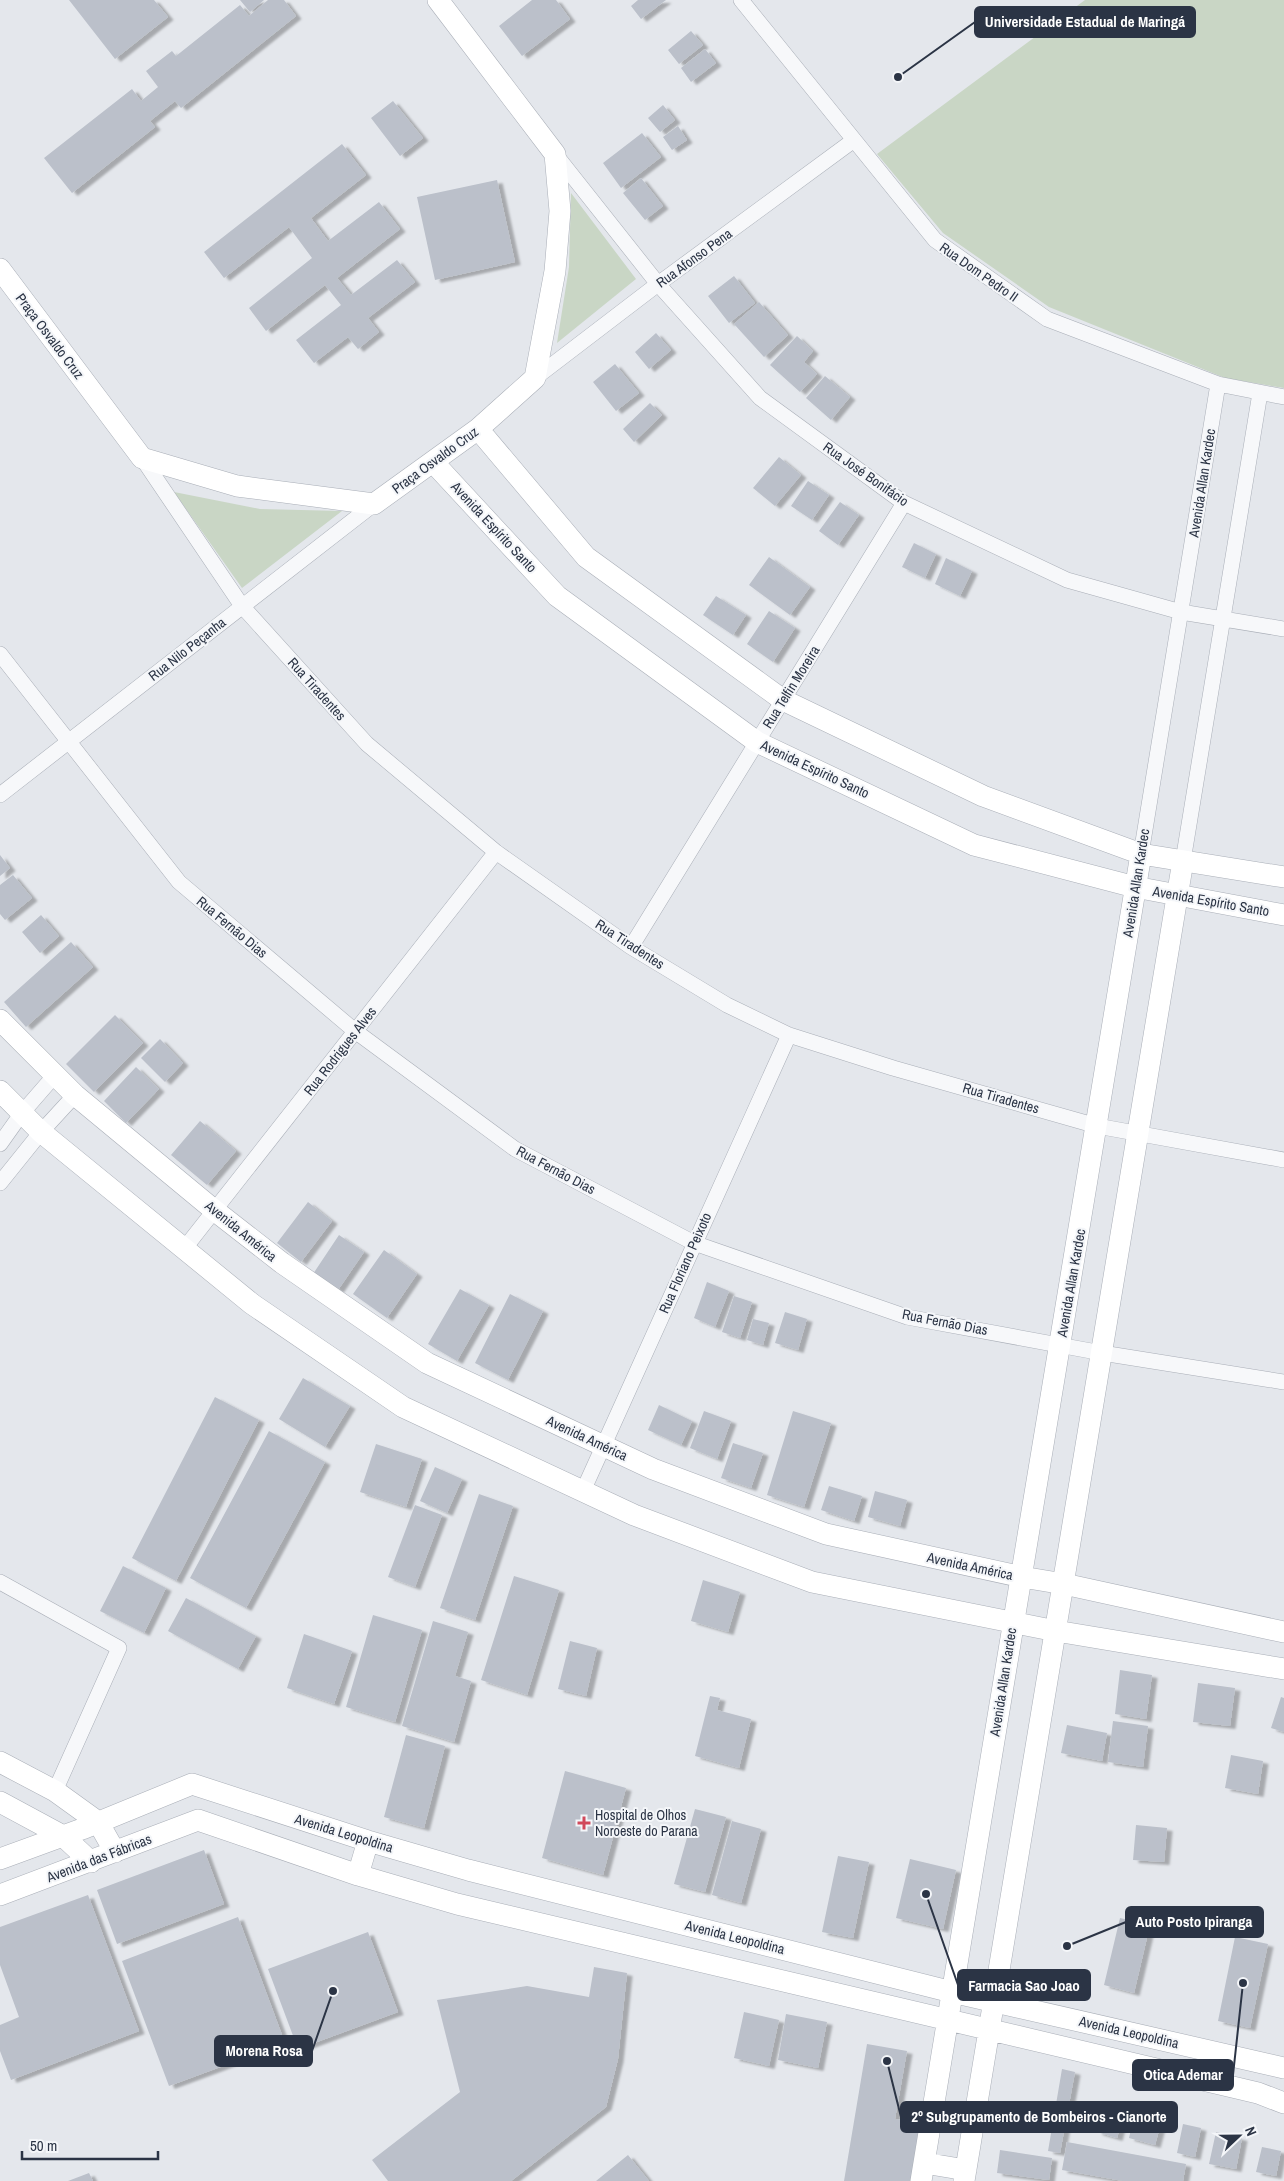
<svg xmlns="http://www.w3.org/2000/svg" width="1284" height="2181" font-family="'Archivo Narrow',sans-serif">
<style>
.green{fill:#c9d6c5}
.building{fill:#bbc0ca;filter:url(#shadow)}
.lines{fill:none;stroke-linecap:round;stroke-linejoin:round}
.street-casing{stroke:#a9aeb7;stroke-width:16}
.secondary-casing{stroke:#a9aeb7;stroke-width:22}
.street{stroke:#f7f8fa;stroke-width:15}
.secondary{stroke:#fff;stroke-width:21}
.poi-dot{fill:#d1495b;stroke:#f4f6f9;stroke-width:2}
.labels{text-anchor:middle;stroke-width:4;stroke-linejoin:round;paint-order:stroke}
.street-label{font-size:14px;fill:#2b3445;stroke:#f4f6f9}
.poi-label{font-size:14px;fill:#2b3445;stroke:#f4f6f9;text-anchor:start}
.leader{fill:none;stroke:#2b3445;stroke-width:2}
.callout-dot{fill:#2b3445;stroke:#f4f6f9;stroke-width:2}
.callout{fill:#2b3445;stroke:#2b3445;stroke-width:2}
.callout-label{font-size:15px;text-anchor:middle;font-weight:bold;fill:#fff}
</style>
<defs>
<filter id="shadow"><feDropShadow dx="5.5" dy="3" stdDeviation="1" flood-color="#0004"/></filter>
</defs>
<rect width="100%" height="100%" fill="#e4e7ec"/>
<path class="green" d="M1085 0H1284V388L1225 378 1049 307 943 233 877 154Z
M571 193 636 279 557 343 569 267Z
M174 492 260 509 342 511 242 588Z"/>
<path class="building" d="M69 0H154L168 17 115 59Z
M240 0H264L250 12Z
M268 0H284L296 16 181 108 175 101 150 121 155 127 72 193 44 158 132 89 141 101 158 87 146 71 172 51 176 56 240 5 249 16Z
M532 0H556L570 19 522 56 499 26Z
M638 0H666L641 19 631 6Z
M691 31 703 45 679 64 668 50Z
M705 49 716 63 691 82 681 68Z
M393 101 423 138 400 156 371 118Z
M663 105 675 120 660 132 648 118Z
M678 126 687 140 672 150 663 137Z
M642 133 661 157 621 188 603 163Z
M342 144 366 175 311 218 328 241 379 202 400 229 337 278 351 295 397 260 415 282 368 318 379 332 358 349 348 337 314 363 296 340 341 305 325 285 266 331 249 308 312 258 289 227 224 278 204 252Z
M641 178 663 206 645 220 623 193Z
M497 180 515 262 435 280 417 197Z
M734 276 755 303 729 323 708 296Z
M759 302 788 335 764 357 734 324Z
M656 333 671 350 649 369 635 352Z
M797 336 813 351 804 362 817 374 800 392 770 365Z
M615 364 639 393 616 411 593 382Z
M825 376 850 397 831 420 806 398Z
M650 403 662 415 634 442 623 429Z
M779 457 801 475 775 506 753 488Z
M808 481 829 495 812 520 791 506Z
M840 502 859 515 838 545 819 531Z
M914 543 936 554 925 578 902 567Z
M769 557 810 587 790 615 749 585Z
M946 558 972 571 960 596 935 584Z
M716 596 746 615 733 635 703 615Z
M769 611 795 628 773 662 747 644Z
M0 855 10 868 0 876Z
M13 875 32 898 5 920 0 914V885Z
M41 915 59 936 40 953 22 932Z
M71 942 93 967 26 1027 4 1002Z
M115 1015 143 1043 94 1092 66 1064Z
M160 1039 183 1063 165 1082 141 1058Z
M136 1067 159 1089 126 1123 104 1101Z
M200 1121 236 1151 207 1185 171 1155Z
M308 1202 332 1221 301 1262 277 1243Z
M339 1235 364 1252 338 1290 313 1274Z
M384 1250 417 1274 387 1318 353 1294Z
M707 1282 729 1291 715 1327 694 1318Z
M460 1289 489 1305 457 1361 428 1344Z
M510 1294 543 1311 508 1380 475 1363Z
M734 1296 752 1302 740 1338 722 1332Z
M785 1312 807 1319 798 1350 775 1343Z
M753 1319 769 1323 763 1345 747 1340Z
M303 1378 350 1406 325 1447 279 1419Z
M215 1397 259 1420 176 1581 132 1558Z
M659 1405 692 1421 681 1445 648 1430Z
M704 1411 731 1421 717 1459 690 1448Z
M793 1411 831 1423 804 1507 767 1495Z
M269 1431 325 1462 246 1608 190 1578Z
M733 1443 763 1453 751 1488 721 1478Z
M376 1444 422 1459 406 1507 360 1492Z
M435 1467 462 1479 447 1513 420 1501Z
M829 1486 862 1496 854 1521 821 1510Z
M875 1491 907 1500 900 1526 868 1517Z
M479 1494 513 1506 475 1620 440 1608Z
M415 1505 442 1515 415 1587 388 1577Z
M123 1566 166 1588 144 1633 100 1611Z
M514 1576 559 1590 527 1695 481 1680Z
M703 1580 740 1592 728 1632 691 1621Z
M186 1598 256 1636 238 1669 168 1631Z
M373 1615 422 1630 395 1722 346 1707Z
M433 1621 468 1632 455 1676 471 1681 454 1742 402 1726Z
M304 1634 352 1651 334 1704 287 1688Z
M570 1641 597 1648 586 1696 558 1689Z
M1120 1670 1152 1675 1146 1719 1115 1714Z
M1198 1683 1235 1688 1230 1726 1193 1722Z
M710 1696 720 1698 717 1710 751 1719 739 1768 695 1756Z
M1281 1697 1284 1698V1732L1271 1728Z
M1113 1721 1148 1726 1143 1767 1108 1762Z
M1067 1725 1107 1733 1102 1761 1061 1753Z
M406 1735 445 1746 424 1828 384 1817Z
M1231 1755 1263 1761 1258 1794 1225 1788Z
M565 1771 626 1788 603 1875 542 1858Z
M695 1809 726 1817 705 1892 674 1884Z
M732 1821 761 1829 741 1903 712 1895Z
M1136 1825 1167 1828 1164 1862 1133 1860Z
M204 1850 224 1904 117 1944 97 1890Z
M838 1856 869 1862 853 1938 822 1932Z
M910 1859 956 1870 943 1929 896 1918Z
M88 1895 139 2031 11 2080 0 2051V2025L19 2017 0 1965V1927Z
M238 1917 285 2043 169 2086 122 1961Z
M1120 1918 1150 1925 1134 1993 1104 1985Z
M368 1932 398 2012 298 2049 268 1969Z
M1235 1937 1268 1944 1250 2028 1218 2021Z
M594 1967 627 1973 618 2059 606 2107 511 2181H388L372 2160 460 2092 437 2000 527 1986 589 1997Z
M744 2012 779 2020 769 2066 734 2058Z
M786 2014 827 2022 818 2068 778 2060Z
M867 2044 907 2051 895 2119 922 2123 913 2181H844Z
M1062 2069 1075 2072 1060 2153 1048 2151Z
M1105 2103 1125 2109 1117 2138 1097 2132Z
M1135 2112 1162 2119 1155 2145 1129 2138Z
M1183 2124 1201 2128 1195 2157 1177 2153Z
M1216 2132 1242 2138 1236 2169 1209 2164Z
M1067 2142 1186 2164 1183 2181H1123L1062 2170Z
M1262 2147 1281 2151 1276 2176 1256 2172Z
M1000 2150 1052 2158 1049 2180 997 2173Z
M628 2155 649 2181H596Z
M89 2173 93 2181H68Z"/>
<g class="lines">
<g class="street-casing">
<path id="street" d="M741 0 935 240 1047 319 1218 384 1284 397
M555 154 658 284 760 398 904 503 1067 580 1181 612 1284 629
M535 378 658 284 854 140
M142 458 242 606 367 744 496 852 631 947 727 1005 789 1035 893 1068 1097 1126 1284 1160
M0 654 179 882 355 1031 515 1149 694 1243 907 1317 1102 1353 1284 1382
M0 795 374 504
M1141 854 1218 384
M1183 861 1260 393
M631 947 904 503
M0 1144 22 1113 55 1075
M0 1183 41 1132 75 1095
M184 1249 496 852
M583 1491 789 1035
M0 1582 119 1648 55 1791"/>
</g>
<g class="secondary-casing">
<path id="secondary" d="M0 269 142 458 237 486 374 504 478 429 535 378 555 271 560 211 555 154 438 0
M478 429 586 557 783 700 983 796 1141 854 1284 877
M433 462 557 596 757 742 974 845 1135 887 1284 915
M0 1020 75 1095 214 1210 282 1263 427 1363 653 1469 826 1534 1022 1577 1064 1584 1284 1632
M0 1091 41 1132 252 1304 403 1407 634 1515 812 1582 1056 1631 1284 1669
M0 1762 55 1791 98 1822 115 1852
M0 1802 63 1836 91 1862
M0 1859 82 1829 192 1784 368 1841 468 1870 952 1992 1284 2068
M358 1875 368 1841
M0 1895 198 1820 358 1875 457 1904 1258 2093 1284 2103
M924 2163 966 2170
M921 2181 1141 854
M964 2181 1183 861"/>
</g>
<use href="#street" class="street"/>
<use href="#secondary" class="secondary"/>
</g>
<path class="poi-dot" d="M581.5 1815.5h5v5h5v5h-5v5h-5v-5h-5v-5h5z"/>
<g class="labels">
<g class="street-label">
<text transform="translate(694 258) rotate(-36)" y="5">Rua Afonso Pena</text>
<text transform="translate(979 272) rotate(35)" y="5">Rua Dom Pedro II</text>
<text transform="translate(50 336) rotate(53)" y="5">Praça Osvaldo Cruz</text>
<text transform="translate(435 460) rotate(-36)" y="5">Praça Osvaldo Cruz</text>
<text transform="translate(866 474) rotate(35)" y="5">Rua José Bonifácio</text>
<text transform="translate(1202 483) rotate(-81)" y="5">Avenida Allan Kardec</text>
<text transform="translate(494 527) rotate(47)" y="5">Avenida Espírito Santo</text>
<text transform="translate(187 649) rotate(-38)" y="5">Rua Nilo Peçanha</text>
<text transform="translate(791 687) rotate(-58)" y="5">Rua Telfin Moreira</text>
<text transform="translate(317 689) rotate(48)" y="5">Rua Tiradentes</text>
<text transform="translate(815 769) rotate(25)" y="5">Avenida Espírito Santo</text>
<text transform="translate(1136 883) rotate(-81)" y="5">Avenida Allan Kardec</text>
<text transform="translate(1211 901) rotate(10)" y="5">Avenida Espírito Santo</text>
<text transform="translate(232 927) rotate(40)" y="5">Rua Fernão Dias</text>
<text transform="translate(630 944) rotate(33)" y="5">Rua Tiradentes</text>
<text transform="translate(340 1051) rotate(-52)" y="5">Rua Rodrigues Alves</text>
<text transform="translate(1001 1098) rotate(16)" y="5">Rua Tiradentes</text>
<text transform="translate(556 1170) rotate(28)" y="5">Rua Fernão Dias</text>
<text transform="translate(241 1231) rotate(39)" y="5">Avenida América</text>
<text transform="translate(685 1263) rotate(-66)" y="5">Rua Floriano Peixoto</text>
<text transform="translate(1071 1283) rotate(-80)" y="5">Avenida Allan Kardec</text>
<text transform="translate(945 1322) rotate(11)" y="5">Rua Fernão Dias</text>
<text transform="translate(587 1438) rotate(25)" y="5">Avenida América</text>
<text transform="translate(970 1566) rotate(12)" y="5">Avenida América</text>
<text transform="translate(1003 1682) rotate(-81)" y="5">Avenida Allan Kardec</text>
<text transform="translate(344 1833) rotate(17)" y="5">Avenida Leopoldina</text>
<text transform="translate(99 1858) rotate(-21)" y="5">Avenida das Fábricas</text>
<text transform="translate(735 1937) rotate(14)" y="5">Avenida Leopoldina</text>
<text transform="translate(1129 2032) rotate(13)" y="5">Avenida Leopoldina</text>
</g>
<g class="poi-label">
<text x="595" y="1820">Hospital de Olhos<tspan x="595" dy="16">Noroeste do Parana</tspan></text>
</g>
</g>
<path class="leader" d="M898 77L975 22M1067 1946L1126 1922M926 1894L958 1985M333 1991L312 2051M1243 1983L1233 2075M887 2061L901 2117"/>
<g class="callout-dot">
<circle cx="898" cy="77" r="5"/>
<circle cx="1067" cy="1946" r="5"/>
<circle cx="926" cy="1894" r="5"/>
<circle cx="333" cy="1991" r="5"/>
<circle cx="1243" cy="1983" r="5"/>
<circle cx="887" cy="2061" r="5"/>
</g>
<g class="callout">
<rect x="975" y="7" width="220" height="30" rx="5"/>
<rect x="1126" y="1907" width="137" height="30" rx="5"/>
<rect x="958" y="1970" width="132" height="30" rx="5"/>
<rect x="215" y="2036" width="97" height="30" rx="5"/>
<rect x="1133" y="2060" width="100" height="30" rx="5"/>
<rect x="901" y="2102" width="276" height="30" rx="5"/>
</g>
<g class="callout-label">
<text x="1085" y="27">Universidade Estadual de Maringá</text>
<text x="1194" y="1927">Auto Posto Ipiranga</text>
<text x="1024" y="1991">Farmacia Sao Joao</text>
<text x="264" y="2056">Morena Rosa</text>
<text x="1183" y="2080">Otica Ademar</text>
<text x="1039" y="2122">2º Subgrupamento de Bombeiros - Cianorte</text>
</g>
<g transform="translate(1239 2136) rotate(68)" stroke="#f4f6f9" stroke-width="4" paint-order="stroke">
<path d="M0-4L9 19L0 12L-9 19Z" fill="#2b3445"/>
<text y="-8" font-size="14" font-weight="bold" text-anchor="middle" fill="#2b3445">N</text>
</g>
<path d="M22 2151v8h136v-8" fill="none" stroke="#2b3445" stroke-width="2.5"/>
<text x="30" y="2151" font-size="15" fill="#2b3445" stroke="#f4f6f9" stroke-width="4" paint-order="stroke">50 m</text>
</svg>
